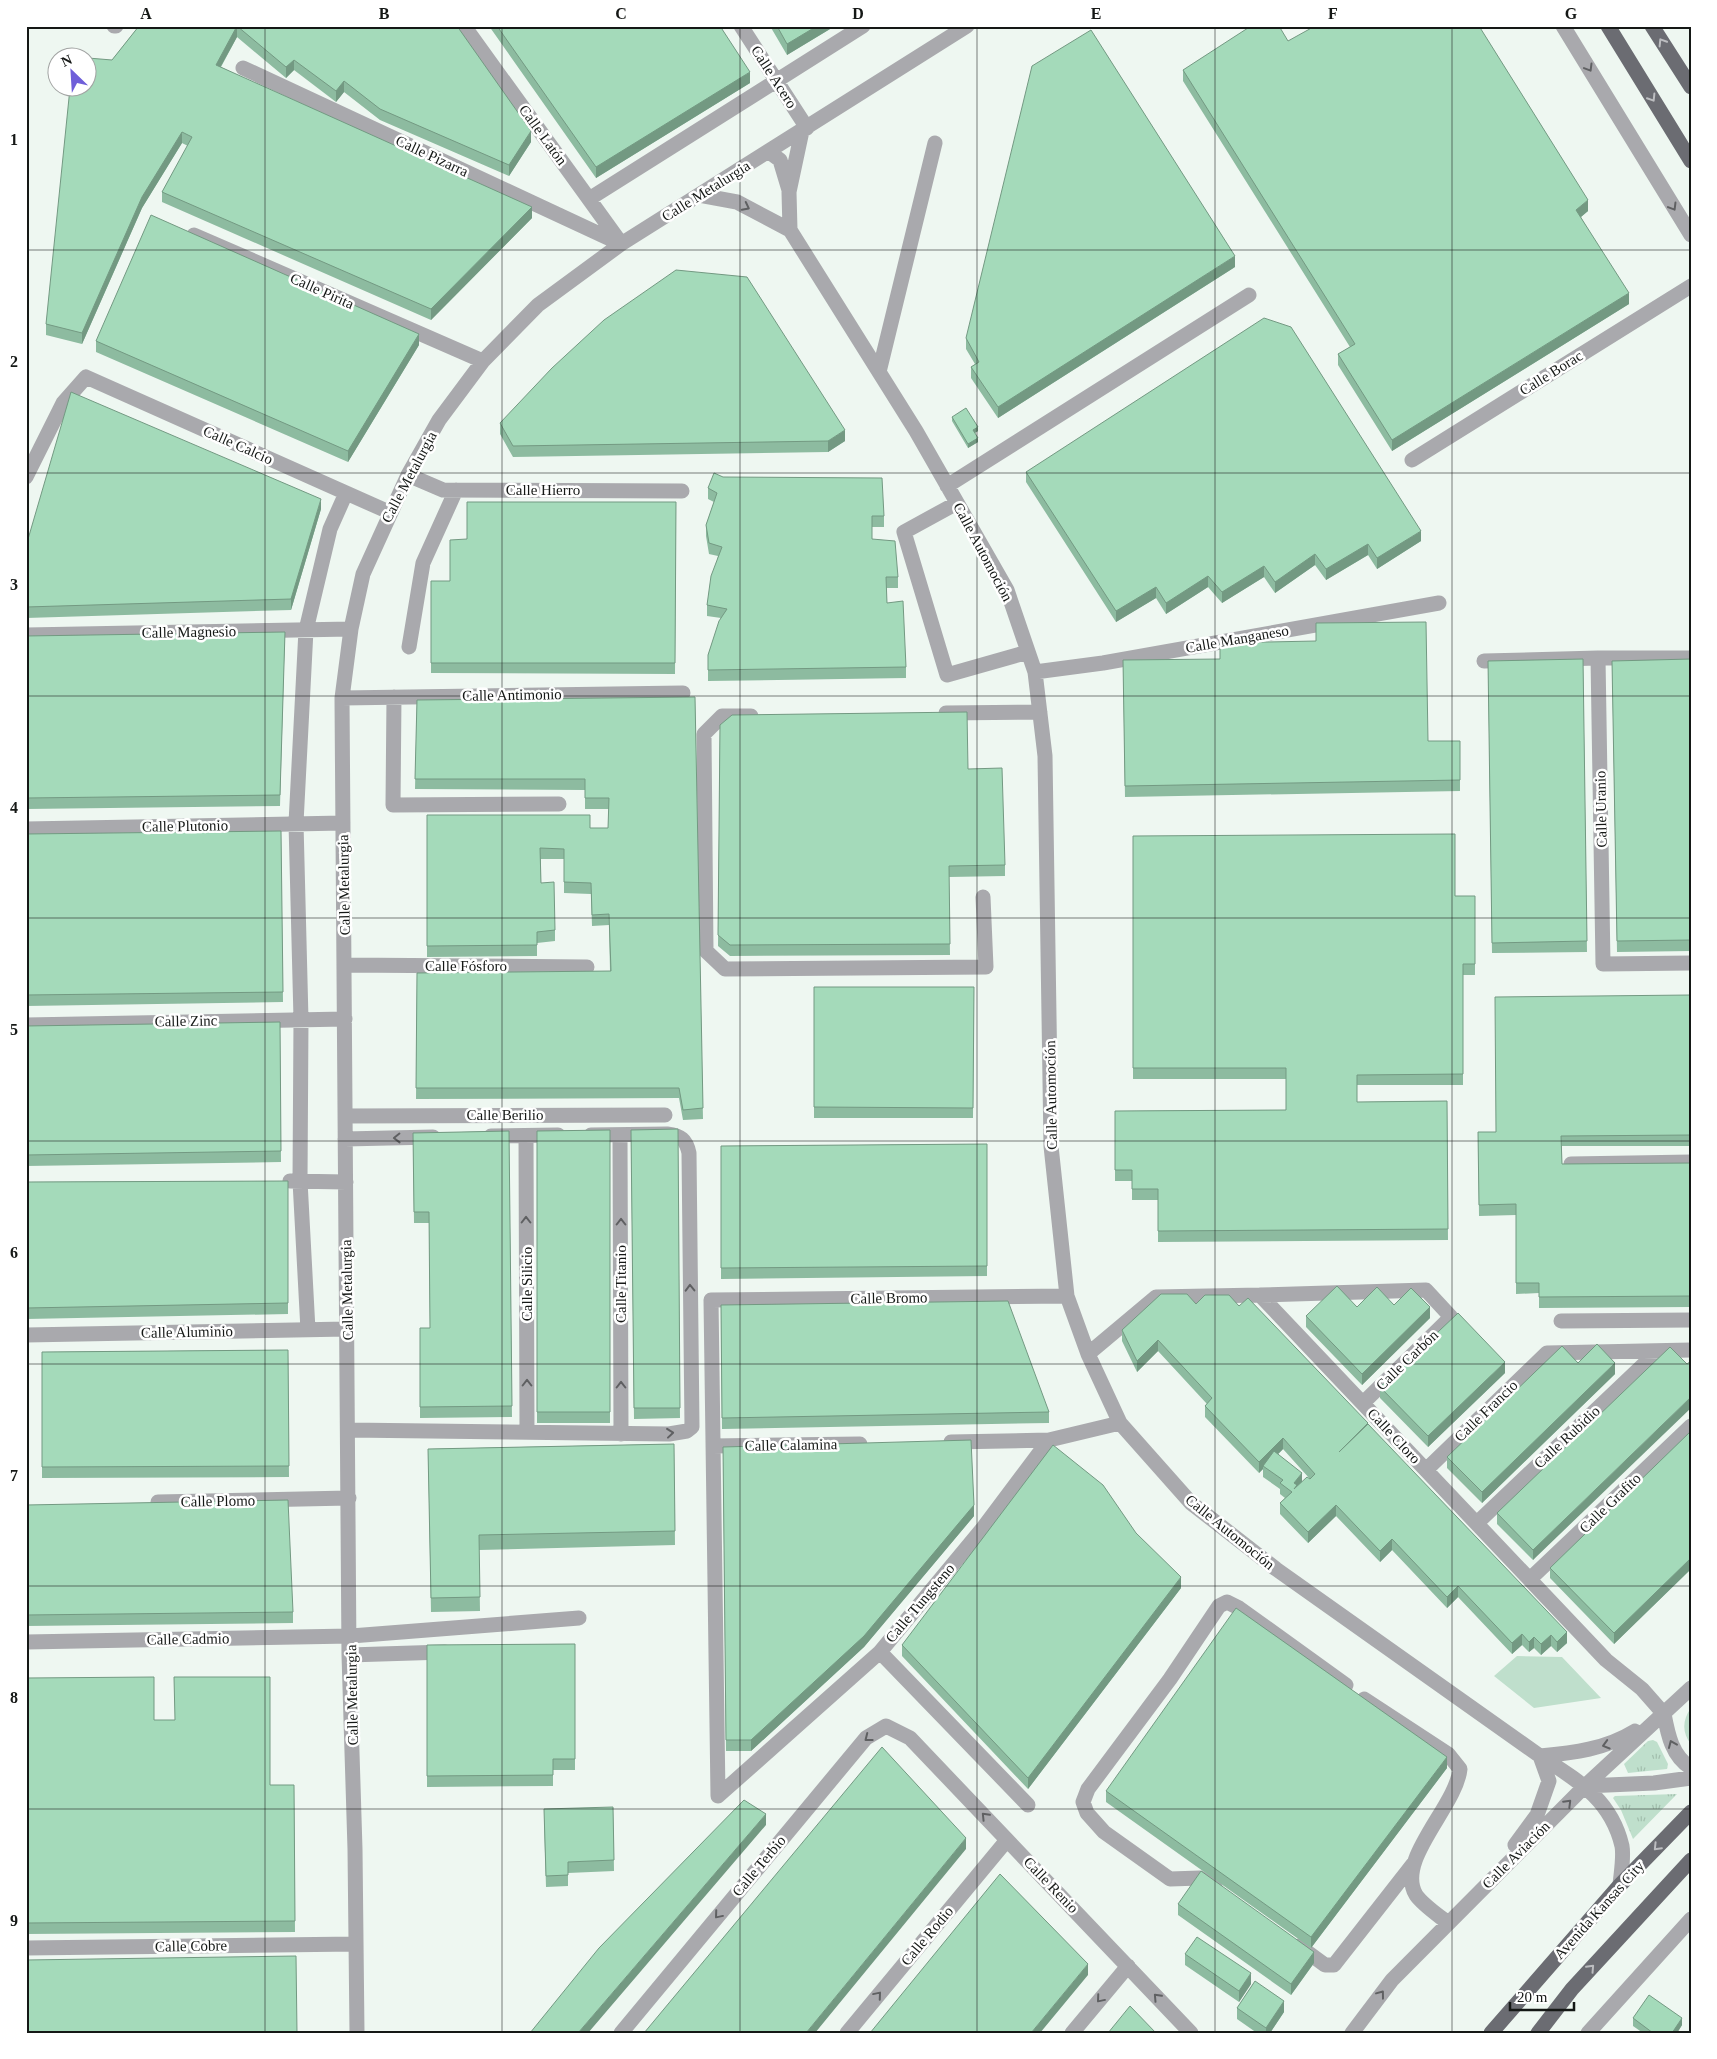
<svg xmlns="http://www.w3.org/2000/svg" width="1717" height="2059" font-family="Georgia,serif">
<style>
.grass{fill:url(#grass-tufts)}
.park{fill:#bfdfcc}
.lines{fill:none;stroke-linecap:round;stroke-linejoin:round}
.minor{stroke:#a9a9ad;stroke-width:15}
.major{stroke:#6b6c72;stroke-width:15}
.wall{fill:#8dbba0;fill-rule:evenodd}
.shaded-wall{fill:#739982}
.building{fill:#a4daba;stroke:#739982}
.oneway{stroke:#bcbdc0}
.oneway2{stroke:#5f6062}
.grid{fill:none;stroke:#151816;stroke-width:1;stroke-opacity:0.55}
.labels{text-anchor:middle;stroke-width:5;stroke-linejoin:round;paint-order:stroke}
.street-label{font-size:15px;fill:#151816;stroke:#fff}
.neatline{fill:none;stroke:#151816;stroke-width:2}
.grid-label{font-size:16px;text-anchor:middle;font-weight:bold;fill:#151816}
</style>
<defs>
<pattern id="grass-tufts" width="24" height="20" patternUnits="userSpaceOnUse" patternTransform="scale(1.25)"><rect width="24" height="20" fill="#bfdfcc"/><path d="M3 7l-1-3M5 7V3M7 7l1-3M15 17l-1-3M17 17v-4M19 17l1-3" fill="none" stroke="#a3bfae"/></pattern>
</defs>
<rect width="100%" height="100%" fill="#eef7f1"/>
<path class="grass" d="M1653 1740 1657 1742 1668 1764 1667 1769 1628 1773 1624 1764 1648 1741Z
M1677 1794 1633 1839 1621 1810 1613 1798 1615 1796Z"/>
<path class="park" d="M1517 1656 1562 1657 1601 1698 1534 1708 1494 1676Z
M1691 1708V1744C1682 1733 1682 1720 1691 1708Z"/>
<g class="lines">
<path class="minor" d="M114 26H116
M464 26 620 242
M741 26 807 128
M1563 26 1691 235
M243 68 621 244
M802 131 789 192 790 230 916 431 1007 590 1035 672 1045 756 1051 1146 1067 1296 1088 1354 1120 1423 1191 1503 1276 1569 1540 1756C1577 1780 1611 1799 1622 1846 1624 1857 1621 1873 1620 1885
M769 152 780 160 789 190
M699 195 737 202 790 230
M589 199 863 26
M194 235 483 361
M879 372 935 143
M1412 460 1691 286
M408 475 443 490 682 491
M26 477 63 403 86 377 389 512
M947 486 1249 295
M957 503 904 532 947 675 1028 652
M26 635 351 629
M409 647 423 563 456 490
M1691 658H1598L1603 964 1691 963
M1484 661 1598 658
M1035 672 1103 663 1439 603
M394 697 393 805 559 804
M342 698 683 693
M946 713 1040 712
M751 716H722L704 734 706 951 725 969 986 967 983 897
M26 829 343 823
M345 965 587 967
M26 1025 345 1019
M345 1116 665 1115
M620 1135 621 1434
M491 1136 558 1135
M526 1136 527 1431
M345 1139 433 1137
M1571 1164 1691 1162
M290 1181 346 1182
M1260 1295 1426 1290 1451 1317 1363 1403
M1561 1321 1691 1320
M308 1330 300 1181 301 1019 296 823 306 630 330 529 346 493
M26 1335 347 1329
M1088 1354 1156 1297 1260 1295 1606 1660 1642 1689 1664 1714
M349 1430 669 1434 687 1431 692 1427 689 1153C686 1139 681 1136 667 1134L591 1135
M951 1442 1049 1440
M713 1446 860 1444
M1426 1470 1547 1353 1691 1350
M158 1502 349 1498
M1477 1523 1658 1351
M1530 1579 1691 1426
M26 1642 351 1636 579 1618
M880 1652 1028 1805
M349 1655 445 1652
M1364 1699 1448 1754 1460 1769C1456 1807 1395 1860 1416 1895 1423 1905 1438 1915 1448 1923
M1664 1714C1668 1735 1672 1756 1691 1768
M1585 1786 1654 1783 1691 1778
M718 1796 711 1300 1067 1296
M718 1796 880 1652 983 1528 1049 1440 1120 1423
M1515 1845 1537 1815 1549 1781 1540 1756C1573 1753 1606 1749 1635 1731
M1215 1887 1200 1878 1170 1879 1104 1832 1087 1813 1083 1802 1088 1789 1170 1679 1219 1606 1227 1602 1239 1608 1346 1685
M1299 1946 1325 1965H1334L1413 1864
M26 1948 356 1944
M357 2033 355 1849 349 1655 342 698 351 629 363 574 408 475 439 420 483 361 538 305 621 244 967 26
M621 2033 866 1738 886 1726 910 1738 1191 2033
M847 2033 1007 1840
M1072 2033 1128 1966
M1352 2033 1392 1980 1585 1786 1691 1688
M1588 2033 1691 1919"/>
<path class="major" d="M1608 26 1691 161
M1652 26 1691 87
M1491 2033 1620 1885 1691 1812
M1538 2033 1572 1989 1691 1860"/>
</g>
<path class="wall" d="M139 26H457L531 142 509 176 380 120 344 92 336 102 294 70 286 78 237 37 221 67 532 218 431 320 162 202V192L188 146 182 143 142 208 82 344 46 335V324L112 60Z
M489 26H720L750 83 596 178Z
M770 26H835L787 55Z
M1288 41 1588 211 1581 217 1629 304 1392 451 1338 365V354L1350 347 1183 81V70Z
M1235 267 998 418 971 378V367L975 364 966 349V338Z
M96 341 419 345 348 462 96 352Z
M952 417 978 431 975 433 978 442 968 448 952 421Z
M500 423 845 441 828 452 513 457 500 434Z
M1026 472 1421 541 1377 569 1368 555 1326 580 1315 565 1275 593 1264 577 1222 603 1208 587 1166 614 1156 598 1116 622 1026 482Z
M723 477 884 516V527H872V539L898 577V588H886L887 603 906 667V678L708 681V655L721 618 707 616V605L718 556 709 554 706 536V525L714 502 708 499V488Z
M676 502 675 674 431 673V581H450L467 539Z
M321 509 291 610 26 618V546Z
M285 632 280 806 26 809V636Z
M1583 659 1587 952 1492 953 1488 661Z
M1691 659V951L1617 952 1612 661Z
M1123 660 1428 741H1460V791L1125 797Z
M695 697 703 1119 683 1120 679 1098 416 1099 417 973 610 971 609 925 592 926 591 894 564 893V859H541V883L555 930V941L537 943V956L427 957V815L590 828H608L609 809H585V790L415 789 417 700Z
M720 725 968 769 1005 865V876L949 877 950 955 730 956 718 946Z
M281 831 283 1002 26 1006V834Z
M1133 836 1455 896H1475V975H1463V1085H1357V1102L1447 1101 1448 1240 1158 1242V1200H1132V1181H1115V1111L1286 1110V1079H1133Z
M814 987H974L973 1118H814Z
M1691 995V1146H1562V1164L1691 1163V1307L1539 1308V1293L1516 1294V1215L1479 1216 1478 1132H1496Z
M280 1022 281 1162 26 1166V1026Z
M678 1129 680 1418 634 1419 631 1130Z
M610 1130V1423H537V1131Z
M509 1131 512 1417 420 1418V1328H430L429 1223H414L413 1133Z
M987 1144V1276L721 1279V1146Z
M288 1181V1314L26 1319V1182Z
M1196 1304 1239 1306 1368 1424 1567 1643 1557 1652 1551 1646 1541 1655 1534 1648 1529 1652 1522 1645 1512 1654 1458 1597 1447 1608 1392 1550 1380 1562 1336 1516 1308 1543 1280 1514V1503L1285 1498 1280 1494V1489L1263 1477V1469L1259 1473 1205 1417V1406L1207 1404 1158 1351 1137 1372 1122 1341V1330ZM1283 1449 1310 1479 1302 1482 1278 1454Z
M721 1305 1049 1412V1423L722 1429Z
M1357 1307 1430 1318 1362 1385 1306 1327V1316Z
M288 1350 289 1477 42 1478V1352Z
M1578 1363 1615 1374 1482 1503 1447 1468V1457Z
M1687 1364 1533 1560 1497 1524V1513Z
M1505 1373 1428 1447 1380 1398V1387Z
M1691 1431V1569L1614 1644 1550 1578V1568Z
M674 1444 675 1545 479 1550 480 1611 431 1612 428 1449Z
M723 1447 974 1516 864 1647 751 1751H726Z
M26 1505 293 1612V1623L26 1626Z
M1136 1533 1181 1588 1028 1789 902 1656V1645Z
M575 1644V1770H553V1786L427 1787V1645Z
M26 1678 154 1720 270 1785H294L295 1932 26 1934Z
M1447 1768 1311 1948 1106 1802V1791Z
M613 1807 614 1871 568 1873V1886L546 1887 544 1820Z
M1178 1904 1314 1963 1291 1995 1178 1915Z
M1185 1954 1251 1984 1239 2002 1185 1965Z
M1237 2008 1284 2012 1270 2033H1257L1237 2019Z
M1633 2018 1682 2025 1677 2033H1643L1633 2026Z"/>
<path class="shaded-wall" d="M237 26V37L216 75V65Z
M817 26H835L787 55V44Z
M294 60V70L286 78V67Z
M750 72V83L596 178V167Z
M344 81V92L336 102V91Z
M531 131V142L509 176V165Z
M182 132V143L142 208 82 344V333L142 197Z
M1588 200V211L1576 221V210Z
M532 207V218L431 320V309Z
M1235 256V267L998 418V407Z
M1629 293V304L1392 451V440Z
M419 334V345L348 462V451Z
M978 427V431L973 434V430Z
M845 430V441L828 452V441Z
M978 438V442L968 448V444Z
M321 499V509L291 610V599Z
M1421 531V541L1377 569V558Z
M1368 544V555L1326 580V569Z
M1315 554V565L1275 593V582Z
M1264 566V577L1222 603V592Z
M1208 576V587L1166 614V603Z
M1156 587V598L1116 622V611Z
M1430 1307V1318L1362 1385V1374Z
M1158 1340V1351L1137 1372V1361Z
M1505 1362V1373L1428 1447V1436Z
M1615 1363V1374L1482 1503V1492Z
M1691 1397V1408L1533 1560V1550Z
M1283 1438V1449L1265 1467 1263 1466V1469L1259 1473V1462Z
M1302 1473V1484L1297 1490 1294 1483Z
M974 1505V1516L864 1647 751 1751V1740Z
M1336 1505V1516L1308 1543V1532Z
M1392 1539V1550L1380 1562V1551Z
M1691 1558V1569L1614 1644V1633Z
M1181 1577V1588L1028 1789V1778Z
M1458 1586V1597L1447 1608V1597Z
M1567 1632V1643L1557 1652V1642Z
M1522 1634V1645L1512 1654V1643Z
M1551 1635V1646L1541 1655V1644Z
M1534 1637V1648L1529 1652V1642Z
M1447 1757V1768L1311 1948V1937Z
M766 1814V1825L588 2033H578Z
M966 1838V1849L815 2033H806Z
M1314 1952V1963L1291 1995V1984Z
M1088 1964V1975L1040 2033H1031Z
M1251 1973V1984L1239 2002V1991Z
M1284 2001V2012L1270 2033H1266V2028Z
M1682 2018V2025L1677 2033H1672Z"/>
<path class="building" d="M139 26H237L216 65 532 207 431 309 162 192 192 137 182 132 142 197 82 333 46 324 70 88H88V58L112 60Z
M237 26H457L531 131 509 165 380 109 344 81 336 91 294 60 286 67Z
M497 26H720L750 72 596 167Z
M777 26H817L787 44Z
M1251 26H1279L1288 41 1315 26H1479L1588 200 1576 210 1629 293 1392 440 1338 354 1355 344 1183 70Z
M1091 30 1235 256 998 407 971 367 979 362 966 338 1032 66Z
M151 215 419 334 348 451 96 341Z
M676 270 747 277 845 430 828 441 513 446 500 423 552 368 604 320Z
M1264 318 1291 327 1421 531 1377 558 1368 544 1326 569 1315 554 1275 582 1264 566 1222 592 1208 576 1166 603 1156 587 1116 611 1026 472Z
M71 392 321 499 291 599 26 607V546Z
M966 408 978 427 973 430 978 438 968 444 952 417Z
M714 473 723 477 882 478 884 516H872V539L895 541 898 577H886L887 603 903 601 906 667 708 670V655L719 621 727 609 707 605 711 576 722 547 709 543 706 525 717 493 708 488Z
M467 502H676L675 663H431V581H450V540L467 539Z
M1426 622 1428 741H1460V780L1125 786 1123 660 1220 659V643L1316 641V623Z
M285 632 280 795 26 798V636Z
M1583 659 1587 941 1492 943 1488 661Z
M1691 659V940L1617 941 1612 661Z
M695 697 703 1108 683 1110 679 1088H416L417 973 611 971 609 914 592 915 591 883 564 882V849L540 848 541 883 554 882 555 930 537 932V945L427 946V815H590V828H608L609 798H585V779H415L417 700Z
M967 712 968 769 1002 768 1005 865 949 866 950 944 730 945 718 935 720 725 732 715Z
M281 831 283 992 26 995V834Z
M1455 834V896H1475V964H1463V1074L1357 1075V1102L1447 1101 1448 1229 1158 1231V1189H1132V1170H1115V1111L1286 1110V1068H1133V836Z
M814 987H974L973 1108 814 1107Z
M1691 995V1135L1561 1136 1562 1164 1691 1163V1296L1539 1297V1283H1516V1204L1479 1205 1478 1132H1496L1495 997Z
M280 1022 281 1151 26 1155V1026Z
M678 1129 680 1408H634L631 1130Z
M610 1130V1412H537V1131Z
M509 1131 512 1406 420 1407V1328H430L429 1212H414L413 1133Z
M987 1144V1266L721 1268V1146Z
M288 1181V1303L26 1308V1182Z
M1337 1286 1357 1307 1377 1287 1394 1305 1411 1288 1430 1307 1362 1374 1306 1316Z
M1161 1294H1187L1196 1304 1205 1295H1229L1239 1306 1248 1298 1368 1423 1339 1452 1368 1424 1567 1632 1557 1642 1551 1635 1541 1644 1534 1637 1529 1642 1522 1634 1512 1643 1458 1586 1447 1597 1392 1539 1380 1551 1336 1505 1308 1532 1280 1503 1292 1492 1280 1483 1283 1480 1263 1466 1274 1451 1302 1473 1294 1483 1297 1485 1294 1489 1307 1477 1310 1479 1315 1474 1283 1438 1259 1462 1205 1406 1212 1398 1158 1340 1137 1361 1122 1330Z
M1008 1301 1049 1412 722 1418 721 1305Z
M1458 1313 1505 1362 1428 1436 1380 1387Z
M1597 1344 1615 1363 1482 1492 1447 1457 1562 1346 1578 1363Z
M1670 1347 1687 1364 1691 1361V1397L1533 1550 1497 1513Z
M288 1350 289 1466 42 1467V1352Z
M1691 1431V1558L1614 1633 1550 1568Z
M971 1440 974 1505 864 1636 751 1740H726L723 1447Z
M674 1444 675 1531 479 1535 480 1597 431 1598 428 1449Z
M1053 1445 1103 1485 1136 1533 1181 1577 1028 1778 902 1645Z
M288 1500 293 1612 26 1615V1505Z
M1236 1608 1447 1757 1311 1937 1106 1791Z
M575 1644V1759H553V1775L427 1776V1645Z
M154 1677V1720H175L174 1677H270V1785H294L295 1921 26 1923V1678Z
M882 1747 966 1838 806 2033H644Z
M744 1800 766 1814 578 2033H530L599 1948Z
M613 1807 614 1860 568 1862V1875L546 1876 544 1809Z
M1201 1871 1314 1952 1291 1984 1178 1904Z
M1000 1874 1088 1964 1031 2033H870Z
M1197 1937 1251 1973 1239 1991 1185 1954Z
M296 1956 297 2033H26V1960Z
M1255 1981 1284 2001 1266 2028 1237 2008Z
M1649 1995 1682 2018 1672 2033H1653L1633 2018Z
M1130 2006 1156 2033H1108Z"/>
<defs><path id="oneway-chevron" d="M-2-3.5L2.5 0L-2 3.5" fill="none" stroke-width="1.6" stroke-linecap="round" stroke-linejoin="round" transform="scale(1.25)"/></defs>
<g class="oneway">
<use href="#oneway-chevron" transform="translate(1662 42) rotate(-122)"/>
<use href="#oneway-chevron" transform="translate(1652 98) rotate(58)"/>
<use href="#oneway-chevron" transform="translate(1657 1847) rotate(134)"/>
<use href="#oneway-chevron" transform="translate(1591 1968) rotate(-47)"/>
</g>
<g class="oneway2">
<use href="#oneway-chevron" transform="translate(1589 68) rotate(59)"/>
<use href="#oneway-chevron" transform="translate(746 207) rotate(27)"/>
<use href="#oneway-chevron" transform="translate(1673 207) rotate(59)"/>
<use href="#oneway-chevron" transform="translate(397 1138) rotate(179)"/>
<use href="#oneway-chevron" transform="translate(526 1220) rotate(-90)"/>
<use href="#oneway-chevron" transform="translate(621 1222) rotate(-90)"/>
<use href="#oneway-chevron" transform="translate(690 1288) rotate(-91)"/>
<use href="#oneway-chevron" transform="translate(527 1383) rotate(-90)"/>
<use href="#oneway-chevron" transform="translate(621 1385) rotate(-90)"/>
<use href="#oneway-chevron" transform="translate(670 1433) rotate(-6)"/>
<use href="#oneway-chevron" transform="translate(868 1738) rotate(142)"/>
<use href="#oneway-chevron" transform="translate(1672 1744) rotate(-113)"/>
<use href="#oneway-chevron" transform="translate(1606 1745) rotate(164)"/>
<use href="#oneway-chevron" transform="translate(1568 1803) rotate(-45)"/>
<use href="#oneway-chevron" transform="translate(985 1816) rotate(-134)"/>
<use href="#oneway-chevron" transform="translate(718 1915) rotate(130)"/>
<use href="#oneway-chevron" transform="translate(1381 1994) rotate(-53)"/>
<use href="#oneway-chevron" transform="translate(878 1995) rotate(-50)"/>
<use href="#oneway-chevron" transform="translate(1157 1997) rotate(-133)"/>
<use href="#oneway-chevron" transform="translate(1100 1999) rotate(130)"/>
</g>
<path class="grid" d="M265 26V2033M502 26V2033M740 26V2033M977 26V2033M1215 26V2033M1452 26V2033M26 250H1691M26 473H1691M26 696H1691M26 918H1691M26 1141H1691M26 1364H1691M26 1586H1691M26 1809H1691"/>
<g class="labels">
<g class="street-label">
<text transform="translate(774 77) rotate(57)" y="5">Calle Acero</text>
<text transform="translate(543 135) rotate(54)" y="5">Calle Latón</text>
<text transform="translate(432 156) rotate(25)" y="5">Calle Pizarra</text>
<text transform="translate(706 191) rotate(-32)" y="5">Calle Metalurgia</text>
<text transform="translate(322 291) rotate(24)" y="5">Calle Pirita</text>
<text transform="translate(1551 373) rotate(-32)" y="5">Calle Borac</text>
<text transform="translate(238 445) rotate(24)" y="5">Calle Calcio</text>
<text transform="translate(409 477) rotate(-62)" y="5">Calle Metalurgia</text>
<text x="543" y="495">Calle Hierro</text>
<text transform="translate(983 552) rotate(62)" y="5">Calle Automoción</text>
<text transform="translate(189 632) rotate(-1)" y="5">Calle Magnesio</text>
<text transform="translate(1237 639) rotate(-10)" y="5">Calle Manganeso</text>
<text transform="translate(512 695) rotate(-1)" y="5">Calle Antimonio</text>
<text transform="translate(1601 809) rotate(-91)" y="5">Calle Uranio</text>
<text transform="translate(185 826) rotate(-1)" y="5">Calle Plutonio</text>
<text transform="translate(344 885) rotate(-91)" y="5">Calle Metalurgia</text>
<text x="466" y="971">Calle Fósforo</text>
<text transform="translate(186 1021) rotate(-1)" y="5">Calle Zinc</text>
<text transform="translate(1051 1095) rotate(-91)" y="5">Calle Automoción</text>
<text x="505" y="1120">Calle Berilio</text>
<text transform="translate(527 1284) rotate(-90)" y="5">Calle Silicio</text>
<text transform="translate(621 1284) rotate(-90)" y="5">Calle Titanio</text>
<text transform="translate(347 1290) rotate(-91)" y="5">Calle Metalurgia</text>
<text transform="translate(889 1298) rotate(-1)" y="5">Calle Bromo</text>
<text transform="translate(187 1332) rotate(-1)" y="5">Calle Aluminio</text>
<text transform="translate(1407 1360) rotate(-44)" y="5">Calle Carbón</text>
<text transform="translate(1486 1411) rotate(-44)" y="5">Calle Francio</text>
<text transform="translate(1394 1436) rotate(47)" y="5">Calle Cloro</text>
<text transform="translate(1567 1437) rotate(-43)" y="5">Calle Rubidio</text>
<text transform="translate(791 1445) rotate(-1)" y="5">Calle Calamina</text>
<text transform="translate(218 1501) rotate(-1)" y="5">Calle Plomo</text>
<text transform="translate(1610 1503) rotate(-44)" y="5">Calle Grafito</text>
<text transform="translate(1230 1532) rotate(39)" y="5">Calle Automoción</text>
<text transform="translate(920 1603) rotate(-50)" y="5">Calle Tungsteno</text>
<text transform="translate(188 1639) rotate(-1)" y="5">Calle Cadmio</text>
<text transform="translate(352 1695) rotate(-91)" y="5">Calle Metalurgia</text>
<text transform="translate(1516 1855) rotate(-45)" y="5">Calle Aviación</text>
<text transform="translate(759 1866) rotate(-50)" y="5">Calle Terbio</text>
<text transform="translate(1051 1885) rotate(46)" y="5">Calle Renio</text>
<text transform="translate(1599 1910) rotate(-48)" y="5">Avenida Kansas City</text>
<text transform="translate(927 1936) rotate(-50)" y="5">Calle Rodio</text>
<text transform="translate(191 1946) rotate(-1)" y="5">Calle Cobre</text>
</g>
</g>
<rect width="1717" height="2059" fill="none" stroke="#ffffff" stroke-width="55"/>
<g transform="translate(72 72) rotate(335)"><circle r="24" fill="#ffffff" stroke="#a1a3a2"/>
<path d="M0-4L9 19L0 12L-9 19Z" fill="#6f5fd9"/>
<text y="-8" font-size="14" font-weight="bold" text-anchor="middle" fill="#151816">N</text>
</g>
<path d="M1510 2002v8h64v-8" fill="none" stroke="#151816" stroke-width="2.5"/>
<text x="1517" y="2002" font-size="15" fill="#151816" stroke="#ffffff" stroke-width="4" paint-order="stroke">20 m</text>
<rect x="28" y="28" width="1662" height="2004" class="neatline"/>
<g class="grid-label">
<text x="146" y="19">A</text>
<text x="384" y="19">B</text>
<text x="621" y="19">C</text>
<text x="858" y="19">D</text>
<text x="1096" y="19">E</text>
<text x="1333" y="19">F</text>
<text x="1571" y="19">G</text>
<text x="14" y="145">1</text>
<text x="14" y="367">2</text>
<text x="14" y="590">3</text>
<text x="14" y="813">4</text>
<text x="14" y="1035">5</text>
<text x="14" y="1258">6</text>
<text x="14" y="1481">7</text>
<text x="14" y="1703">8</text>
<text x="14" y="1926">9</text>
</g>
</svg>
